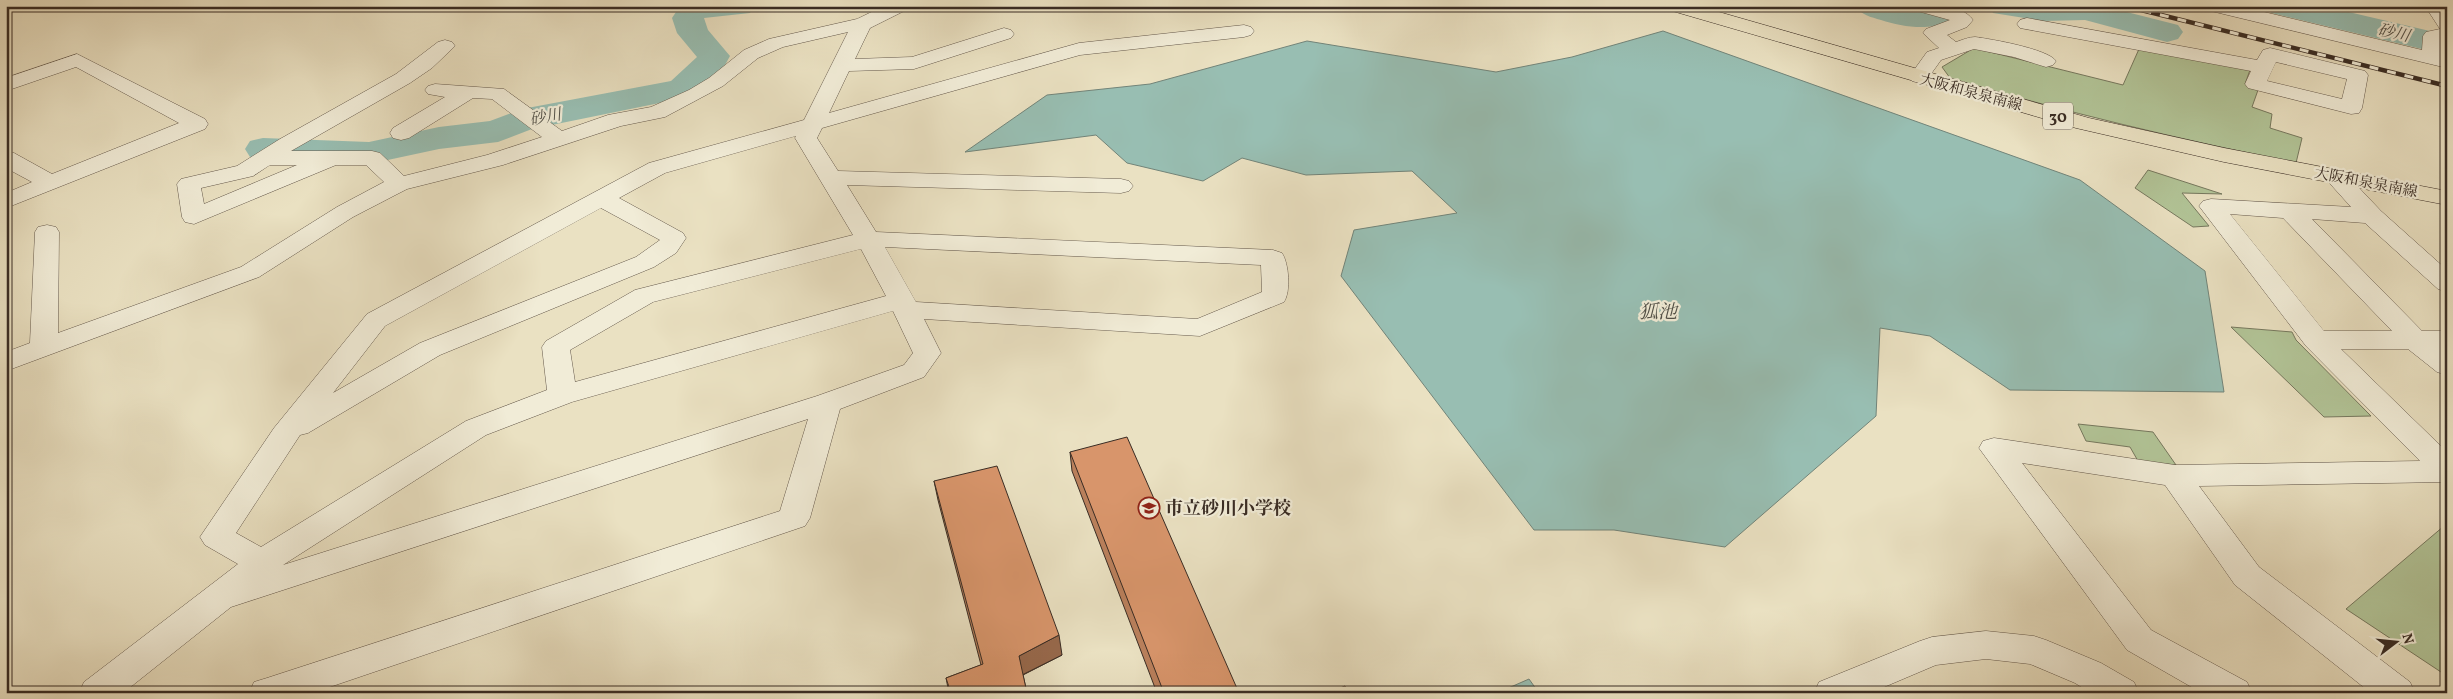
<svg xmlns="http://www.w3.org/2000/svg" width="2453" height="699" font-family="Vollkorn,'Noto Serif JP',serif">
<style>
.green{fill:#b2c497;stroke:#76785e}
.water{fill:#98beb2;stroke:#728479}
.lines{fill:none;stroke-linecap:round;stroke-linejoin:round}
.river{fill:#98beb2;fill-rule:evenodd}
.minor-casing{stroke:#65594c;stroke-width:1}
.major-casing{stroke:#392c24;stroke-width:1}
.minor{fill:#f1ecd7;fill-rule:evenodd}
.major{fill:#eae1c2;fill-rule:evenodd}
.rail-casing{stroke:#392c24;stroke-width:4.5}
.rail{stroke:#f1ecd7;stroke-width:3;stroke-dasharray:9;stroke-linecap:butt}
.wall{fill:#ba805c;stroke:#392c24}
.shaded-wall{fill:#97684b;stroke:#392c24}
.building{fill:#d8956b;stroke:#392c24}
.labels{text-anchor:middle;stroke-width:4.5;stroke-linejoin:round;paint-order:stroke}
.far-street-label{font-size:15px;fill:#392c24;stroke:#f1ecd7}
.far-water-label{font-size:16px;font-style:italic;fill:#515048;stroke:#f1ecd7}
.shield{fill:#f1ecd7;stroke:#70665a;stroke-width:1}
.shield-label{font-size:16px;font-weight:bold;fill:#392c24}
.poi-label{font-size:18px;font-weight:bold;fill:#392c24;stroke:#f1ecd7;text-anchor:start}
.water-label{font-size:19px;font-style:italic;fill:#515048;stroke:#f1ecd7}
</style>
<rect width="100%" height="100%" fill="#eae1c2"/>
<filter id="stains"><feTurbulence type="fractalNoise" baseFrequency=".004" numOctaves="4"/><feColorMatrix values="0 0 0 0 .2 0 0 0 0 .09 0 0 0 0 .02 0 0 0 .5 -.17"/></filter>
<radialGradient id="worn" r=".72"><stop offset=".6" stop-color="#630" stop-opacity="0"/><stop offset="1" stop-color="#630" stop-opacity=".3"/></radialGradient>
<path class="green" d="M1974 48 2123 85 2139 49 2250 70 2245 84 2258 90 2252 107 2272 114 2270 128 2302 138 2296 163C2179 139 2064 112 1950 78L1942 67Z
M2148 170 2222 194 2182 193 2209 226 2193 227 2135 188Z
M2231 327 2292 332 2296 340 2371 416 2324 417Z
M2078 424 2153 432 2176 465 2138 461 2130 447 2086 441Z
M2444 526 2447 527V676L2346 609Z"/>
<path class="water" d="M1663 31 2080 180 2205 271 2224 392 2010 390 1930 336 1880 328 1876 416 1725 547 1614 530H1534L1341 276 1354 230 1457 213 1412 171 1306 175 1242 158 1203 181 1127 163 1096 135 965 152 1047 95 1150 84 1307 41 1496 72 1572 57Z
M1529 679 1539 693H1497Z"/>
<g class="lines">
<path class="river" d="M680 6H754L750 13 704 18 708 30 730 56 720 74 694 96 532 129 498 142 439 149 369 164 263 160 250 157 245 149 250 141 263 138 369 142 439 127 490 121 522 109 671 81 697 57 677 33 672 18Z
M1855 6H1901L1922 9 1931 6H1967C1948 34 1909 29 1881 20 1871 17 1861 15 1855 6Z
M1989 6H2103L2178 25 2183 32 2178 39 2167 42 2085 20 2043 21 1993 13Z
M2267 6H2323L2447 35V55L2271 13Z"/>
<g class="minor-casing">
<path id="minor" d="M884 6H908L906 10 870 28 855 59 912 57 1004 28 1011 30 1014 34 1011 38 914 69 849 71 829 113 1079 43 1244 25 1251 27 1254 31 1251 35 1244 37 1080 55 822 128 817 138 838 171 1121 179 1129 181 1133 186 1129 191 1121 193 847 185 876 232 1273 250 1282 253C1289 263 1291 292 1284 302L1200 336 924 319 941 353 924 377 840 409 810 518 805 526 312 693H249L254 682 267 678 780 511 808 419 231 607 123 693H79L84 682 238 564 205 545 200 537 274 428 367 314 649 163 804 120 848 32 783 47 758 58 723 86 665 117 621 126 503 165 407 189 353 217 259 277 6 371V352L30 343 35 232 38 227 47 225 56 227 59 232 58 333 241 267 337 207 384 182 366 165H336L194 224 185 222 182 217 177 184 181 179 237 166 280 139 396 74 438 42 445 40 452 42 455 46 432 68 410 83 291 151H372L380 153 404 176 487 155 542 137 492 99 473 98 409 138 401 140 393 138 390 133 393 128 445 97 428 94 425 90 428 86 435 84 504 89 562 131 608 115 651 107 689 90 709 78 744 50 769 39 857 19ZM796 136 795 138 853 235 635 290 546 341 542 347 547 390 466 421 261 547 236 533 300 435 308 433 440 355 654 267 676 253 686 238 683 233 619 198 665 173ZM270 165H297L204 204 201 188 253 176ZM601 208 660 240 636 257 420 343 333 393 385 326ZM885 247 1261 265 1262 292 1197 319 916 302ZM861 249 886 296 575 382 570 350 653 302ZM893 311 913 353 904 365 817 396 283 565 486 435 572 402Z
M1912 6C1930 6 1961 3 1973 20L1967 27 1947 35 1956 42C1962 40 1969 37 1975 37 1991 39 2048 49 2056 61L2053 65 2046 67 2014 57 1974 49 1941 60 1926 81 1919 83 1912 81 1909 77 1927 52 1939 48 1923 33 1926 29 1950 20 1914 10Z
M2205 6H2239L2422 50 2423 36 2426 32 2440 29 2425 6H2444L2447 11V40L2442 41 2441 55 2447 56V68L2207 10Z
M2027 18 2257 60 2263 50 2270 48 2365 71 2368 75 2362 108 2359 113 2351 114 2248 88 2245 84 2251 71 2020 28 2017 24 2020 20ZM2276 62 2347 79 2342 99 2267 81Z
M77 54 205 119 208 124 205 129 6 208V193L32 182 6 168V151L14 153 52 174 179 123 76 67 6 91V78Z
M2336 170 2344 172 2381 211 2447 270V292L2438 289 2365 223 2312 219 2422 331H2447V349H2443L2447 352V375L2437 372 2408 349H2341L2447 452V482L2199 486 2259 567 2410 682 2415 693H2371L2235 585 2165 485 2022 463 2151 630 2247 682 2252 693H2202L2127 650 1979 448 1983 441 1994 438 2175 465 2420 461 2306 346 2199 206 2203 201 2211 199 2351 207 2324 177 2328 172ZM2230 214 2283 218 2392 331H2324Z
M1986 631 2034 636 2046 640 2101 663 2134 682 2139 693H2091L2075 683 2030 664 1986 659 1936 665 1870 693H1814L1819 682 1920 641 1932 637Z"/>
</g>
<g class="major-casing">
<path id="major" d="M1667 6H1698L2089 118 2224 148 2447 191V205L2224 162 2076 128 1669 10Z"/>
</g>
<use href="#minor" class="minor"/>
<use href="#major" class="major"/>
<g class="rail-casing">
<path id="rail" d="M2125 6 2447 86"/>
</g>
<use href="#rail" class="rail"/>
</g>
<path class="wall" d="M1070 452 1239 693H1157L1072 471Z
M934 481 1062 655 1023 675 1027 693H949L946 678 981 665 938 500Z"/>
<path class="shaded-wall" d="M1059 635 1062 655 1022 675 1019 656Z"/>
<path class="building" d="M1127 437 1239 693H1164L1070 452Z
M997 466 1059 635 1019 656 1027 693H951L946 678 983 664 934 481Z
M1345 686 1349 693H1328Z"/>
<defs>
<g id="school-ring" transform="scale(1.125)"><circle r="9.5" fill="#f1ecd7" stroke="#8f2418" stroke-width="1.5"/><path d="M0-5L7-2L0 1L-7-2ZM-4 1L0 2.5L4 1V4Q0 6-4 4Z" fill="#8f2418"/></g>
</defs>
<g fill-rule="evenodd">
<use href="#school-ring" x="1149" y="508"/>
</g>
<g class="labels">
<g class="far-street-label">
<text transform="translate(1971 92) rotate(15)" y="5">大阪和泉泉南線</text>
<text transform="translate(2366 182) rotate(11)" y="5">大阪和泉泉南線</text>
</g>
<g class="far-water-label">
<text transform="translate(2394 32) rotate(13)" y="6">砂川</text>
<text transform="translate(545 116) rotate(-11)" y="6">砂川</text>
</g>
<rect class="shield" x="2043" y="102.5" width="30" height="27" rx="4"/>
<g class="shield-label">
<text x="2058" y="122">30</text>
</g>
<g class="poi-label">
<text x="1165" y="514">市立砂川小学校</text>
</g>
<g class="water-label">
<text x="1658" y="318">狐池</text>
</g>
</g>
<rect width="2453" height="699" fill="none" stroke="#eae1c2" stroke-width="25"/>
<rect x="8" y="8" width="2438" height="684" fill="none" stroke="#392c24" stroke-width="2.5"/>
<rect x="12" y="12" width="2428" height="674" fill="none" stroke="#392c24"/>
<g transform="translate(2396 642) rotate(74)" stroke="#f1ecd7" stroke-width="4" paint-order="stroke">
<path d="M0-4L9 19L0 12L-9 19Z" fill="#392c24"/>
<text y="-8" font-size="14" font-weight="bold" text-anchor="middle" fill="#392c24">N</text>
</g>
<rect width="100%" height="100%" filter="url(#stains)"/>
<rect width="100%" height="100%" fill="url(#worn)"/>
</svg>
